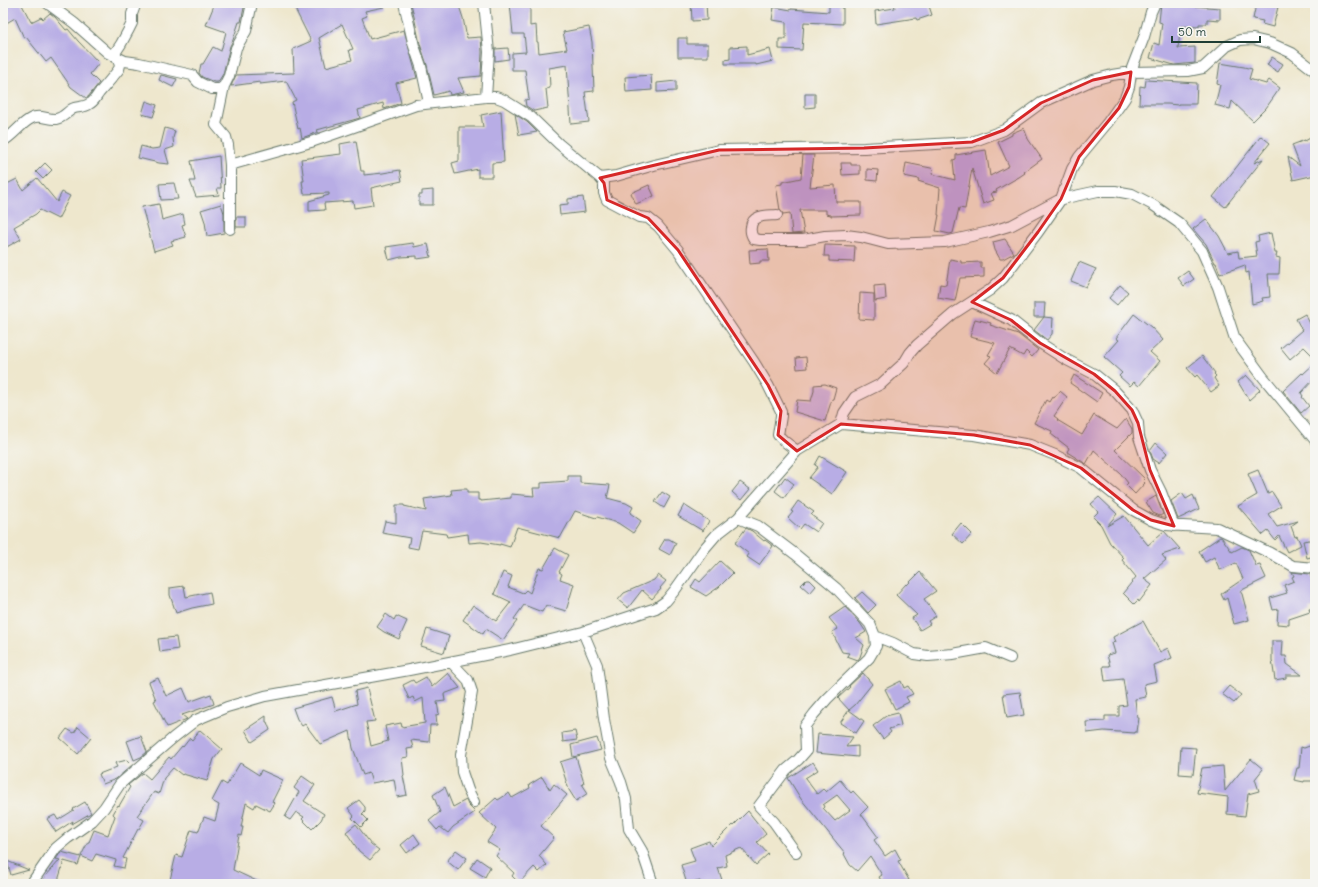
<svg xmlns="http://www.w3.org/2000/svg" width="1318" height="887" font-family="Delius,sans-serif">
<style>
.building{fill:#b8ade5;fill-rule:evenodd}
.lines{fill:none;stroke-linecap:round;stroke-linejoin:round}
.street-casing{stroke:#67786a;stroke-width:12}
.street{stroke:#fff;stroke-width:10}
.marked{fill:#d62828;fill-opacity:0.2;stroke:#d62828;stroke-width:3;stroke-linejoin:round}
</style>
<rect width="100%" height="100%" fill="#f6f6f2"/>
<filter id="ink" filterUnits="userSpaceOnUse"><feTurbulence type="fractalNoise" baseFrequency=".025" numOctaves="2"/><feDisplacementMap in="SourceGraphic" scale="8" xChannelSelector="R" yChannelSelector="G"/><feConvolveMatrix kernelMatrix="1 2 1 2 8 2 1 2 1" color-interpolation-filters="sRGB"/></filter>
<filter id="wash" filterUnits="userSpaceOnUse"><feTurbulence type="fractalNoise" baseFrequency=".012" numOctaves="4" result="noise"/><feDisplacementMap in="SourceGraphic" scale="16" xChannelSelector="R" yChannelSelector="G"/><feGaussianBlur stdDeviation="0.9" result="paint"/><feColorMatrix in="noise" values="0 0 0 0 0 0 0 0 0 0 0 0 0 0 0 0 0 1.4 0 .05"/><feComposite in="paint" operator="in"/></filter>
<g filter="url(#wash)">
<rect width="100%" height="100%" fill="#eee7cd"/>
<g id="blocks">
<path class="building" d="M3 3H21L31 22 41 17 43 19 50 13 55 17 66 30 68 29 78 41 99 63 90 74 99 83 88 97 86 98 71 87 51 58 46 62 26 37 24 38 15 18 3 25Z
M215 3H245L241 22H239L233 40 230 46 223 74 218 82H214L202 77 199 73 201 64H203L213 47 221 51 226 32 206 25Z
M292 3H383L384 7 365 11 367 16 362 18 370 39 404 30 417 78 396 83 401 103 384 109 383 103 358 110 360 118 317 130 318 132 302 138 300 128 298 129 292 102 296 100 286 81 260 84V82L231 86 236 75 294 73 293 49 311 41ZM342 24 353 49 349 50 352 60 326 67 319 38Z
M411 3H437V6H459L463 18 467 38 481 37 482 52 481 76 458 78 464 92 450 95 449 91 434 95 427 65 420 44Z
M510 3H530V26L536 25 537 42H538L539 53 567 49 563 32 589 27 592 42 594 91 585 92 589 122 571 124 567 65 549 68 550 88 546 89 548 108 534 111 526 106 525 100 529 99 525 70H512V53L526 52 524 34H513Z
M691 3H706L707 20 692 21Z
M829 3H842L841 8H843V24L804 22 802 50 779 49V39H786V22L772 20 774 7 791 10V9L829 12Z
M894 3H917L918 6 928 3 932 15 917 20 916 18 876 24 875 11 895 8Z
M1161 3H1195L1194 6 1220 8V20L1207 19V24H1199V27L1181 26 1178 48 1195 47V63L1174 65 1150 58 1154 43 1159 45 1162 23 1159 22Z
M1256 4 1278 7 1273 27 1262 24 1263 21 1253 19Z
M678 38H687V44H708V57H678Z
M747 46V55L770 49 773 61 756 65V64H725V60L730 59V47Z
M508 48 509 59 495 61V49Z
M1272 57 1283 64 1278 72 1267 65Z
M1220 63 1244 67 1252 69 1249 79 1266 84 1269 80 1280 88 1266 108 1253 121 1232 101 1230 109 1215 105 1220 85 1217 84Z
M161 75 177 79 173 87 159 80Z
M651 75 652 90 626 92 625 77Z
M1146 80 1197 83 1196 104H1178V105L1168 104H1139L1140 86 1145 87Z
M676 81V91L657 92V83Z
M805 94H815V107L805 108Z
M146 101 157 105 153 117 142 114Z
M501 111 504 162 492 163V177H478V169L455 174 452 163 459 161V127H483L481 115Z
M515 114 527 122 537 132 519 135Z
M165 128 175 131 173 138 174 147 165 150 169 164 159 163 138 158 141 146 152 149 160 148Z
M1024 128 1028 139 1042 159 1024 172 1025 173 1019 177 996 190 997 192 991 193 994 200 983 204 972 168 965 209 959 208 953 233 950 234 936 231 939 215H938L940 188 918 181 919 179 904 176 906 163 931 168 933 169 932 174 955 180 953 160 956 159V155L986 150 990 176 1009 166 998 142 1012 135V133Z
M1261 136 1270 143 1254 163 1263 159 1225 207 1213 197Z
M1312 137 1315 142V175L1293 180 1288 157 1300 166 1292 145 1305 140V141Z
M356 141 361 171H364V175L383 173 400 170 402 181 371 188 373 205 354 208 353 201 324 203 325 210 309 211V201L329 195V193L304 194 302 181H304L301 159 341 154 340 144Z
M803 155H814L810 187 835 185 836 202H861V215L831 216V215L826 214V210H800L804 233 792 234 790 213 783 214 780 210 776 185 782 184V182L801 178Z
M219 156 221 188H217L219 195 196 197 190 181H195L191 161Z
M45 163 52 170 43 179 36 172Z
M841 163H851V165H860V174L842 175Z
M867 169 878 170 877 181 867 180Z
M37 178 57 202 62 192 70 196 58 219 40 210 36 214 14 227 21 239 3 249V186L17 179 23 190Z
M174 183 178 199 161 200 159 184Z
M649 185 654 196 636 204 631 193Z
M433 190V205H419V195H422V191Z
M583 197 585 212 560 215 559 205 568 204V199Z
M159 204 162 220 183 214 185 224 182 225 186 237 171 241 173 245 154 251 142 207Z
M221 204 224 213V233L207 236 205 222 201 210Z
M236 217H246V227H236Z
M1206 219 1219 236 1228 253 1238 251 1239 258 1257 256 1255 242 1259 241 1258 236 1271 233 1275 253H1277L1276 257 1280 258 1279 274H1268L1270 297 1262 298 1263 301 1252 304 1249 272 1246 273 1245 265 1220 274 1216 263H1215L1206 244 1193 229Z
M1005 239 1014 253 1003 259H1000L995 250 993 242Z
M413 243 414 247 428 244 431 257 417 259V256L401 257 389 260 386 247Z
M825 245 855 246 854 262 829 261V256H824Z
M768 249 769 261H760V263L750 264 749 250Z
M950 259 961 261V263L981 262V268H984V277L960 278 955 301 938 298 940 284 946 285Z
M1079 262 1096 269 1086 287 1071 281Z
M1188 271 1194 279 1184 286 1178 278Z
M885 285 886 299 875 301 874 286Z
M1120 285 1128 292 1117 305 1109 298Z
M860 293 874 294V320L859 319Z
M1034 303H1045L1044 317 1053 318 1052 334 1047 340 1034 330 1044 317H1034Z
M1134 314 1151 327 1163 340 1150 352 1160 361 1139 386 1134 382 1130 386 1119 376 1122 373 1104 357 1119 340 1116 338Z
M1305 314 1315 333V358L1304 347 1290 359 1281 348 1302 330 1296 319Z
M975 319 991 323 990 325 1018 334 1038 350 1032 357 1026 351 1023 356 1010 349 997 373 985 363 991 356 988 355 995 343 970 337Z
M1202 356 1215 373 1214 374 1216 376 1214 378 1219 386 1211 392 1197 375 1195 377 1187 368Z
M806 357 807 368 797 369 796 358Z
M1315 363V378L1301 393 1303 396 1302 397 1309 406 1301 413 1283 391 1302 373 1303 374Z
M1074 375 1102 393 1097 402 1070 383Z
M1246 375 1260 390 1249 400 1238 382Z
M825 384 836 388 833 399H832L825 421 795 412 797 400 811 401 814 391V385Z
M1060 391 1067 397 1054 416 1058 419 1057 420 1082 435 1094 415 1117 429 1126 419 1132 429V433L1115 450 1145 479 1143 481 1145 483 1135 494 1126 485 1128 483 1121 474 1094 450 1086 464 1067 452 1069 448 1051 434 1052 431 1034 423 1046 400 1049 402 1052 397 1054 398Z
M1156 443 1167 453 1159 463 1153 459 1150 451Z
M820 456 847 472 832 494 809 478 818 467 815 465Z
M1258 470 1268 494 1272 492 1281 506 1268 514 1277 527 1298 521 1291 526 1295 537 1297 536 1301 545 1287 552 1279 536 1275 540 1268 531 1263 535 1238 506 1257 495 1248 474Z
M568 476H580V483L610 485 607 498 626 503 633 507 630 513 641 521 633 533 618 523 597 517 596 518 575 511 560 538 517 527 510 547 500 544V545L481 542 469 543 468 534 447 537 446 534 422 531 418 549 408 547 410 538 382 533 385 521 396 523V505H404V506L426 511 424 499 452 495 451 490 462 489H467V493H478V500H481V501L511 498V494L534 496 533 488H541V483L568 481Z
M785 477 794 484 784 498 775 491Z
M740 482 750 489 741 500 732 492Z
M662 492 670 497 664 508 655 502Z
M1182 493 1186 499 1193 495 1199 509 1178 519 1171 501Z
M1156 496 1163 514 1160 516 1153 513 1146 502Z
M1099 497 1117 514 1107 526 1124 516 1148 545 1164 531 1180 549 1162 555 1166 560 1144 579 1152 585 1139 602 1138 600 1134 604 1123 593 1136 577 1122 560 1124 558 1110 543 1101 525 1093 517 1098 512 1091 504Z
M798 501 814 512 811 515 822 523 816 532 804 524 800 529 788 518 793 512 791 511Z
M684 505 709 521 703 531 678 516Z
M961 523 972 534 963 544 952 534Z
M746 528 752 531 764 541 765 540 773 546 759 565 747 557 749 554 735 543Z
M1220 537 1222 538 1232 552 1242 547 1249 550 1256 566 1260 565 1266 578 1240 591 1242 594 1249 620 1234 624 1227 598 1224 600 1221 594 1243 579 1236 563 1220 570 1214 557 1205 562 1199 551Z
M665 539H669L676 543 670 555 659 549Z
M1315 539V556L1307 558 1303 541Z
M555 548 568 555 559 572 562 574 560 579 574 584 566 611 546 605 542 612 524 605 514 619 517 621 503 640 486 629 483 634 463 620 473 605 496 621 511 602 494 594 503 572 512 576 508 587 523 593 526 590 530 593 539 568 543 569Z
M720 561 733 573 719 587 706 596 691 587 696 579 700 582Z
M920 572 936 591 924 599 936 616 928 621 930 624 920 630 912 618 917 615 896 595 906 584 907 585Z
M1292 572 1310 574 1315 589V608L1309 609 1310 612 1289 619V625L1277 624 1278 609 1273 610 1270 598 1287 593 1284 585 1294 581 1292 577 1294 576Z
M658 575 666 581 660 588 661 589 652 599 642 590 628 608 618 600 624 593 654 580Z
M806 580H810L816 586 810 593 801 585Z
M184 586 186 597 210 592 212 604 192 608 176 613 170 595V588Z
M862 592 876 605 868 613 855 598Z
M845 607 860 623 866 632 856 638 864 645 860 657 858 660 847 656 849 653 842 652 832 632 838 629 829 618Z
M386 614 394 620 396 616 407 621 399 639 384 632 377 627Z
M1143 621 1160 652 1168 648 1172 658 1154 665 1157 681 1144 684 1146 697 1135 699 1137 718H1139L1137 732H1135V733L1104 731 1087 733 1086 722 1105 721V716H1119V706L1127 705 1123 679 1105 681 1103 666H1110L1107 655 1115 653 1112 643 1115 642 1113 637Z
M427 629 449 636 444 653 421 646Z
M176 637 178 649 160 652 158 639Z
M1272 641H1283L1282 656H1286L1287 664 1302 675H1286V678L1275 680 1272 660Z
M448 673 460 688 444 694 445 701 437 702 439 714 436 715 437 725H430L429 742 411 740 413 748 407 749 408 757 402 758 404 775 403 776 407 795 397 797 394 779 372 783 369 773 363 775 353 748 350 731 320 744 305 724 302 726 297 719 293 708 332 697 336 711 357 704 355 691 367 688 375 721 366 722 371 746 388 741 385 726 401 723 402 727 425 723 423 698 415 702 413 697 409 699 403 685 413 680 415 683 426 677 432 687Z
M863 673 872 684 855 705 849 710 864 721 856 733 840 723 849 710 838 698 850 687 849 686Z
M158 678 166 696 183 688 189 702 211 694 214 704 182 715 187 719 167 727 154 701 156 700 149 682Z
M901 681 904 688 908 686 913 694 906 697 909 702 895 709 885 689Z
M1229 686 1241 695 1234 703 1222 694Z
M1020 692 1024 715 1007 718 1003 694Z
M898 713 901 725 889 729 891 732 883 739 873 726 886 716Z
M266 716V722H267L270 730 252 742 245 730Z
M78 727 91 738 78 754 60 738 67 729 74 733Z
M200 730 222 749 214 759 207 781 183 774 182 775 173 768 164 778 159 794 154 792 137 816 144 820 139 829H138L123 858 126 859 124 868 114 866 116 860 96 854 92 861 81 856 88 842H89L94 830 108 835 115 816 113 814 118 805 119 806 130 787 128 785 143 773 150 779 169 757 171 759 182 746 183 747 190 738 192 740Z
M575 731 577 740 563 742 562 733Z
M818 734 853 737 846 747 858 746V757L816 753Z
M141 736 147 752 141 757 134 760 127 741Z
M597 738 601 750 573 757 571 745Z
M1315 744V781H1304V782L1294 780 1297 768H1299L1301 747 1304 748Z
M1181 747 1196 748 1193 775 1179 774Z
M576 757 584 783 582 784 588 793 576 801 569 790 560 762Z
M1251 759 1263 769 1255 779 1259 791 1248 794 1245 816 1227 814 1228 797 1197 793 1202 768 1223 766 1225 791Z
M127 760 132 765 116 779 103 784 99 774 117 767 115 763Z
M813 762 818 770 805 778 817 794 823 789 826 792 840 780 851 793 853 791 868 807 861 814 878 837 874 840 885 856 895 849 901 860 898 861 909 880 902 884H883L879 877 882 875 870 856 857 871 850 865 844 854 845 853 801 799 788 778ZM837 795 850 810 835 821 823 808 824 807 823 805Z
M240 763 259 775 261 770 283 780 272 802 275 803 270 811 256 804 254 808 246 803 241 827H243L241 836 239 835 233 870 263 884H193L184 882V884H169L176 855 182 857 191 830 198 832 204 817 215 821 219 805 212 801 222 782 227 785Z
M302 776 315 785 304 801 324 814 321 820 312 829 302 819 304 817 296 812 290 820 285 817 299 792 294 788Z
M542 777 550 790 554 784 567 795 541 826 554 838 539 856 547 865 539 872 534 867 519 883 512 876 514 873 496 856 500 850 487 842 496 829 479 813 496 798 498 800 509 793 512 798 530 788 529 785Z
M445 787 453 807 466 800 468 805 475 812 453 827 448 833 440 827 437 830 429 821 440 812 433 795Z
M359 800 365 807V811L362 814 368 820 361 827 352 818 354 816 348 808Z
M85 802 91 813 89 814 72 824 73 821 56 832 47 819 55 815 58 820 74 810 73 809Z
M748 811 766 834 757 842 768 854 756 865 741 848 725 855 727 866 718 868 722 880 706 884H701L700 881 687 884 681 865 695 861 690 848 709 841 711 846 732 825 733 826Z
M356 824 371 844 379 850 370 860 359 851 346 832Z
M414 834 420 843 407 853 401 845Z
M456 850 467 858 458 870 447 861Z
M61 852 81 857 78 865 64 861 57 884H42L45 877 60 860 56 859Z
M477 858 490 867 485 877 470 868Z
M7 861 29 870 11 875Z"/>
</g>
</g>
<g filter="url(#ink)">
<use href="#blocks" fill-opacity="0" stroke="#67786a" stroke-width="1"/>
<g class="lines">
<g class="street-casing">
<path id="street" d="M47 3 74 23 108 53 125 61 139 63 192 75 198 82 212 89H220L224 86
M404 3 414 46 421 66 429 103
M484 3 489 52 486 97
M113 56 121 44 128 31 132 23V14L136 3
M3 141C14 135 21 123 32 118 40 114 48 120 56 119 63 118 66 113 72 109 77 106 84 108 89 104 94 102 96 97 99 93 106 85 113 77 119 69L120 65 117 58
M230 165 311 142 416 105 486 97H496L504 100 531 117 559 144 600 178 604 183V193L607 200 639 217 648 218 658 226 678 250 754 362 768 385 781 411V416L778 435 784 441 797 451
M600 178 616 176 654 165 719 150 864 148 972 142 1004 130 1041 103 1093 80 1112 75 1131 72 1188 71 1203 68 1227 46 1240 40 1253 39 1270 43 1292 53 1315 71
M777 215C768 216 752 214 751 227 750 232 751 235 754 239L760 240H803L825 236 846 235 861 237 888 244 945 242 989 232 1012 225 1061 199 1098 191H1115L1132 194 1153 205 1179 223 1202 251 1218 287 1235 339 1263 377 1315 440
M230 229V165L228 145 226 137 216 125 224 86 229 76 236 48 246 31 252 3
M972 302 1011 320 1040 343 1065 359 1094 374 1115 391 1132 410 1138 423 1139 437 1150 470 1161 492 1174 526
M841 424 974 435 1030 445 1055 455 1081 468 1133 510 1151 520 1166 525 1217 528 1270 553 1293 566 1315 568
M738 518 758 526 795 554 836 588 870 624 875 636 876 646 869 658 827 699 814 714 805 726 806 751 798 760 786 770 759 806 774 822 796 853
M583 632 597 665 604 719 611 758 621 782 626 799 629 829 642 851 653 884
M875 636 893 643 914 654 928 656 953 654 986 648 1010 658
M451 662 468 680 472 692 461 755 462 772 468 790 474 802
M31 884 56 848 68 838 92 821 104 808 120 784 173 738 196 720 227 707 265 696 409 670 510 650 583 632 656 608 666 601 675 590 704 549 716 535 738 518 797 451 841 424 844 413 855 397 881 384 904 363 910 353 917 345 953 314 990 290 1003 278 1038 232 1061 199 1072 169 1079 157 1108 122 1125 98 1129 87 1132 68 1144 37 1151 12 1155 3"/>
</g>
<use href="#street" class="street"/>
</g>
</g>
<path class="marked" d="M1131 72 1129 87 1119 108 1079 157 1061 199 1038 232 1003 278 972 302 1011 320 1040 343 1094 374 1115 391 1132 410 1138 423 1150 470 1174 526 1151 520 1133 510 1081 468 1030 445 974 435 841 424 797 451 778 435 781 411 768 385 678 250 648 218 607 200 604 183 600 178 719 150 864 148 972 142 1004 130 1041 103 1093 80Z"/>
<rect width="1318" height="887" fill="none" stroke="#f6f6f2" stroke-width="16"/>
<path d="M1172 36v6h88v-6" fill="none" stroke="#1f3d34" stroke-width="2"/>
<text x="1178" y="36" font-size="12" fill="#1f3d34" stroke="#f6f6f2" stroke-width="3" paint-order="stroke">50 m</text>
</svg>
